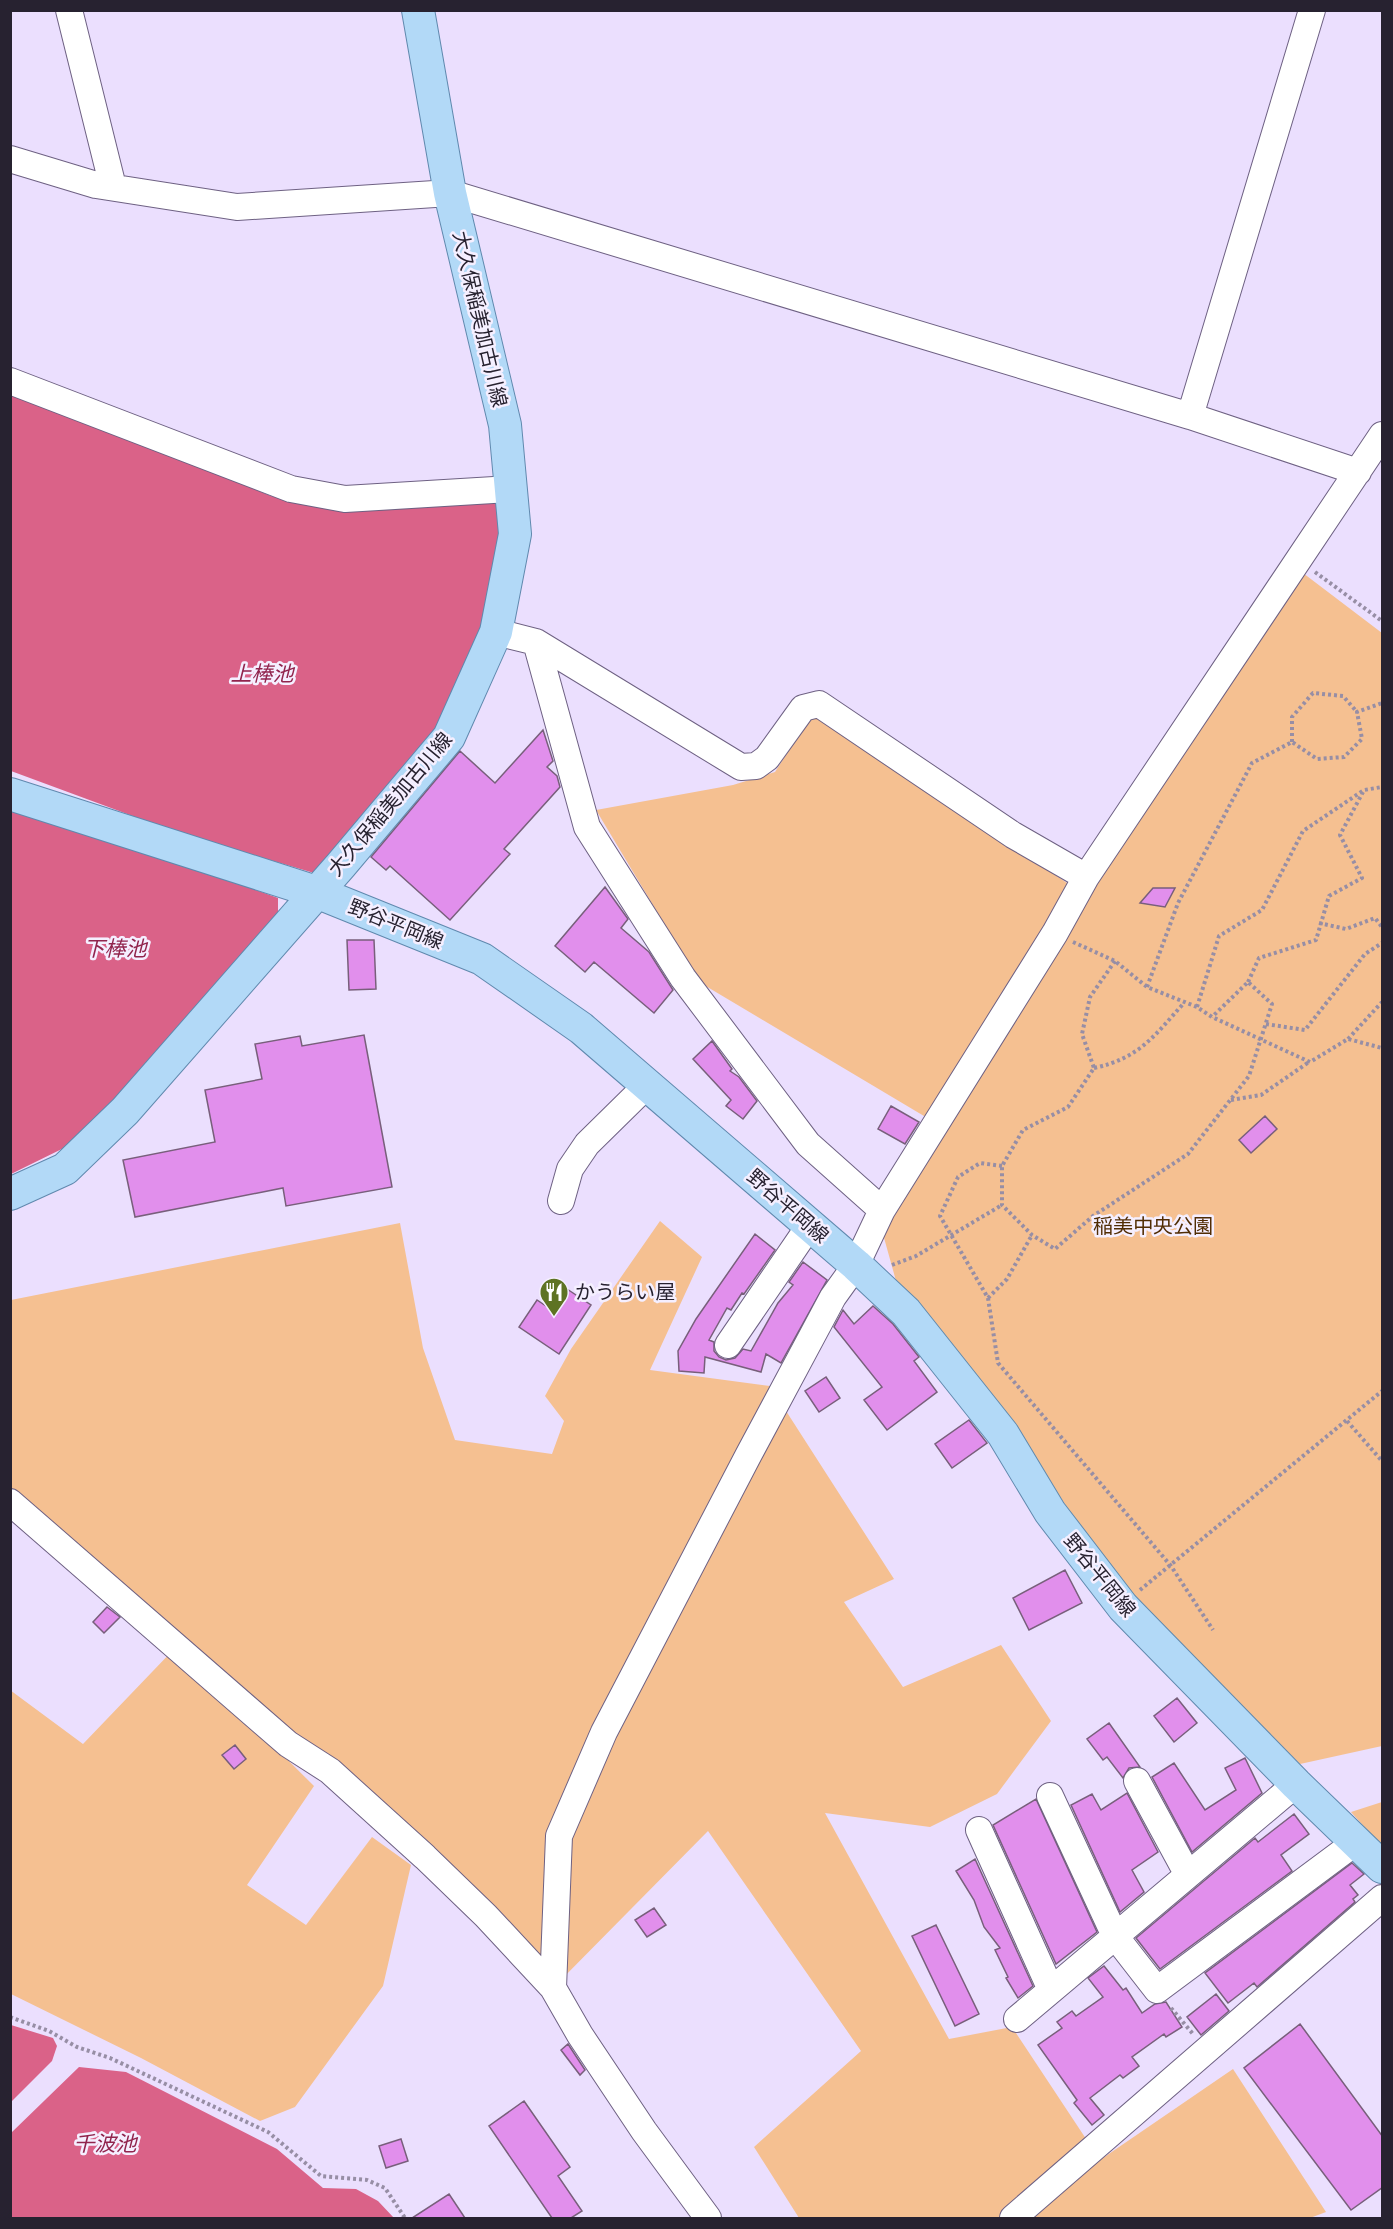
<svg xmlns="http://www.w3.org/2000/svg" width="1393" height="2229" font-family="'Sofia Sans Condensed','Noto Sans JP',sans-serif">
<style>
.green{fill:#f5c091}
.water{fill:#da6288}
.building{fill:#e18fec;stroke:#785f7b;stroke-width:1.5}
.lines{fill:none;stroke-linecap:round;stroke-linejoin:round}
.minor-casing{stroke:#6e6183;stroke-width:28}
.major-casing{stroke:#6089ae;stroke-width:34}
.path{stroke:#978ea5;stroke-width:4;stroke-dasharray:3 3;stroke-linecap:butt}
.minor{stroke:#fff;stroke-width:26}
.major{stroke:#b2d9f7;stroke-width:32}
.labels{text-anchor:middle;stroke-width:5;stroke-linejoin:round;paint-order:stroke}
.street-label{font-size:20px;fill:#272230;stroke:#f5efff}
.park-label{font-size:20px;fill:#512d04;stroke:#f5efff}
.poi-label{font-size:20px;fill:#272230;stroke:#f5efff;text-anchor:start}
.water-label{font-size:21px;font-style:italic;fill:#91244d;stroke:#f5efff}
</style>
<rect width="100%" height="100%" fill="#ebdffe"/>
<path class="green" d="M1299 570 1382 633V1746L1300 1764 1149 1614 1128 1600 995 1398 949 1341 898 1288 881 1227 1059 940Z
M814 711 1070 885 929 1119 699 982 596 810 733 785 775 772Z
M660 1221 702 1257 650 1370 770 1386 894 1579 844 1602 903 1687 1001 1645 1051 1721 997 1794 930 1827 825 1813 949 2039 1012 2027 1100 2160 1233 2069 1326 2212 1310 2218H799L754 2147 861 2051 708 1831 553 1988 398 1832 11 1509V1300L400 1223 423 1348 455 1440 552 1454 564 1421 545 1396 571 1349Z
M175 1648 314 1786 247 1885 306 1925 372 1837 411 1865 383 1986 295 2107 260 2121 141 2058 11 1994 10 1690 83 1744Z
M1382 1802V1847L1351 1812Z"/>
<path class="water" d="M10 392 98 425 271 496 342 509 498 500 500 526 475 657 432 747 314 873 176 832 11 771Z
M10 801 278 898V916L125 1091 70 1145 11 1174Z
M11 2025 53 2038 57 2046 52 2061 11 2102Z
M79 2067 126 2072 277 2149 323 2188 356 2189 378 2201 394 2218H11V2133Z"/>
<path class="building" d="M543 730 553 761 547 767 557 776 560 787 504 849 510 854 450 920 390 866 386 870 371 857 460 751 495 783Z
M605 887 628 919 621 928 649 952 673 990 654 1013 594 962 585 972 555 946Z
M1153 888H1175L1165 907 1140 903Z
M347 940H374L376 989 349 990Z
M364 1035 392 1187 286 1206 283 1188 135 1217 123 1160 215 1142 205 1090 262 1079 255 1044 300 1036 302 1046Z
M712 1041 732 1069 730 1071 739 1077 757 1101 743 1119 726 1106 731 1100 693 1059Z
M891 1106 919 1122 905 1144 878 1129Z
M1265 1116 1277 1129 1251 1153 1239 1140Z
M755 1234 775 1250 744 1294 742 1293 731 1310 727 1308 709 1340 714 1342V1351L719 1357 726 1360 735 1358 743 1349 751 1351 778 1303 793 1285 789 1282 803 1262 827 1280 781 1363 766 1354 761 1372 705 1357 704 1373 679 1371 678 1351 696 1319Z
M567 1289 591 1305 559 1354 519 1327 537 1300 552 1310Z
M873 1306 893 1324 919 1357 914 1361 937 1392 887 1430 864 1400 882 1387 834 1327 843 1310 854 1324Z
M826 1377 840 1398 819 1412 805 1391Z
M969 1420 987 1443 952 1468 935 1444Z
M1065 1570 1082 1603 1029 1630 1013 1598Z
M107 1607 120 1617 104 1633 93 1622Z
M1177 1698 1197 1723 1174 1742 1154 1716Z
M1109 1723 1140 1767 1129 1768 1123 1778 1107 1757 1103 1760 1087 1739Z
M235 1745 246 1759 234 1769 222 1755Z
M1245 1758 1262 1793 1192 1852 1152 1777 1174 1763 1205 1810 1236 1790 1225 1768Z
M1127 1793 1158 1852 1132 1870 1144 1892 1120 1912 1071 1805 1092 1794 1101 1810Z
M1036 1799 1097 1932 1056 1964 993 1825Z
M1294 1814 1309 1834 1281 1855 1292 1871 1160 1969 1136 1938 1255 1838 1258 1842Z
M975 1859 1033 1986 1018 1998 1006 1978 1008 1977 995 1950 1000 1948 984 1927 974 1900 956 1871Z
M1352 1863 1364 1874 1350 1885 1358 1895 1353 1899 1355 1902 1257 1987 1254 1983 1228 2003 1205 1973Z
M654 1908 666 1925 647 1937 635 1920Z
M936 1925 979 2014 955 2026 912 1936Z
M1104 1966 1123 1990 1126 1988 1142 2013 1155 2004 1166 2002 1182 2027 1166 2037 1164 2034 1132 2057 1139 2066 1123 2078 1120 2075 1090 2098 1104 2115 1092 2125 1074 2103 1077 2100 1038 2045 1062 2028 1057 2022 1072 2011 1076 2016 1103 1997 1088 1978Z
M1216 1994 1229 2011 1201 2035 1187 2017Z
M1300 2024 1383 2137V2187L1351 2210 1244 2068Z
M568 2044 585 2070 580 2075 561 2050Z
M524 2101 570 2167 558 2176 582 2211 571 2218H552L489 2126Z
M401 2139 408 2161 386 2168 379 2146Z
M449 2194 465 2218H412Z"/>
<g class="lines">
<g class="minor-casing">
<path id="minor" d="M69 10 113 187
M10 159 96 185 237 207 450 193 1190 416 1358 472
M10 381 291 489 345 499 511 489
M1190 416 1312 10
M496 632 536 642 587 827 683 978 808 1144 882 1210
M536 642 741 767 756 766 767 758 803 708 819 704 1013 835 1086 877
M561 1201 570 1169 587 1144 647 1085
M728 1345 810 1225
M10 1502 288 1744 330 1771 425 1857 486 1916 553 1988 580 2035 644 2131 708 2218
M1137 1781 1188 1875
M1050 1796 1115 1936 1157 1990 1356 1842
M979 1830 1051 1990
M553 1988 559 1836 604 1732 749 1454 833 1297 856 1265 882 1210 1055 933 1086 877 1382 435
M1017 2019 1296 1784
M1013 2218 1382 1898"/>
</g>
<g class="major-casing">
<path id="major" d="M10 794 316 892 482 959 581 1028 856 1265 906 1312 1003 1434 1050 1512 1123 1607 1296 1784 1382 1867
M10 1194 65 1169 125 1111 341 865 449 737 496 632 515 534 505 425 450 193 418 10"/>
</g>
<path class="path" d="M1315 572 1382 621
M1292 742V717L1313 693 1343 696 1357 712
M1319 923 1346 929 1375 918 1382 927
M1073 942 1115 961 1147 987 1197 1007 1212 1017 1310 1062 1348 1039 1382 1048
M1115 961 1090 997 1082 1034 1094 1068 1068 1107 1023 1130 1002 1166V1205L1032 1235 1055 1249 1093 1216 1188 1154 1249 1076 1272 1004 1248 982 1212 1017
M1248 982 1259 958 1316 940 1329 896 1362 878 1340 835 1363 792
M1147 987 1178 903 1252 763 1292 742 1317 759 1344 757 1362 739 1357 712 1382 703
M1197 1007 1219 936 1262 910 1303 831 1364 790 1382 787
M1266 1024 1305 1030 1365 954 1382 943
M1348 1039 1382 1002
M1094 1068C1140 1058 1154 1036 1184 1003
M1231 1100 1261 1095 1309 1062
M1002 1166 980 1163 958 1177 940 1216 988 1298 998 1363 1171 1566 1213 1630
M892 1265 916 1256 1002 1205
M988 1298 1007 1279 1032 1235
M1347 1421 1382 1461
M1140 1590 1382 1391
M1171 2008 1193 2034
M10 2017 49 2031 77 2047 110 2058 268 2132 321 2176 367 2180 385 2188 405 2218"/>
<use href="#minor" class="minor"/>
<use href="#major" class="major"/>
</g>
<defs>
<g id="restaurant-pin" transform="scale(1.5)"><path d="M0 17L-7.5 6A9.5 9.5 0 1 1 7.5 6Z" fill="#5e7323" stroke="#f5efff"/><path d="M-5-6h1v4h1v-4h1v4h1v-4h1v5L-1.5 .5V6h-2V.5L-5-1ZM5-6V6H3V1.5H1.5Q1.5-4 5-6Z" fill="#fff"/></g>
</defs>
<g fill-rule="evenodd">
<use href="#restaurant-pin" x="554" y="1292"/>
</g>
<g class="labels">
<g class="street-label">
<text transform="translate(480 319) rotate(77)" y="7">大久保稲美加古川線</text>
<text transform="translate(390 804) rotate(-50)" y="7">大久保稲美加古川線</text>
<text transform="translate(396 924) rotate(22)" y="7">野谷平岡線</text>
<text transform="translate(788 1206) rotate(41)" y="7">野谷平岡線</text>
<text transform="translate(1100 1575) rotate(51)" y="7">野谷平岡線</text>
</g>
<g class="park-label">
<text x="1153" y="1233">稲美中央公園</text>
</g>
<g class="poi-label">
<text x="575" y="1299">かうらい屋</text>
</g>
<g class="water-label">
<text x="262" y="681">上棒池</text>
<text x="115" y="956">下棒池</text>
<text x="105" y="2151">千波池</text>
</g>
</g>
<rect width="1393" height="2229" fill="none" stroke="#272230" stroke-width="24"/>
</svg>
